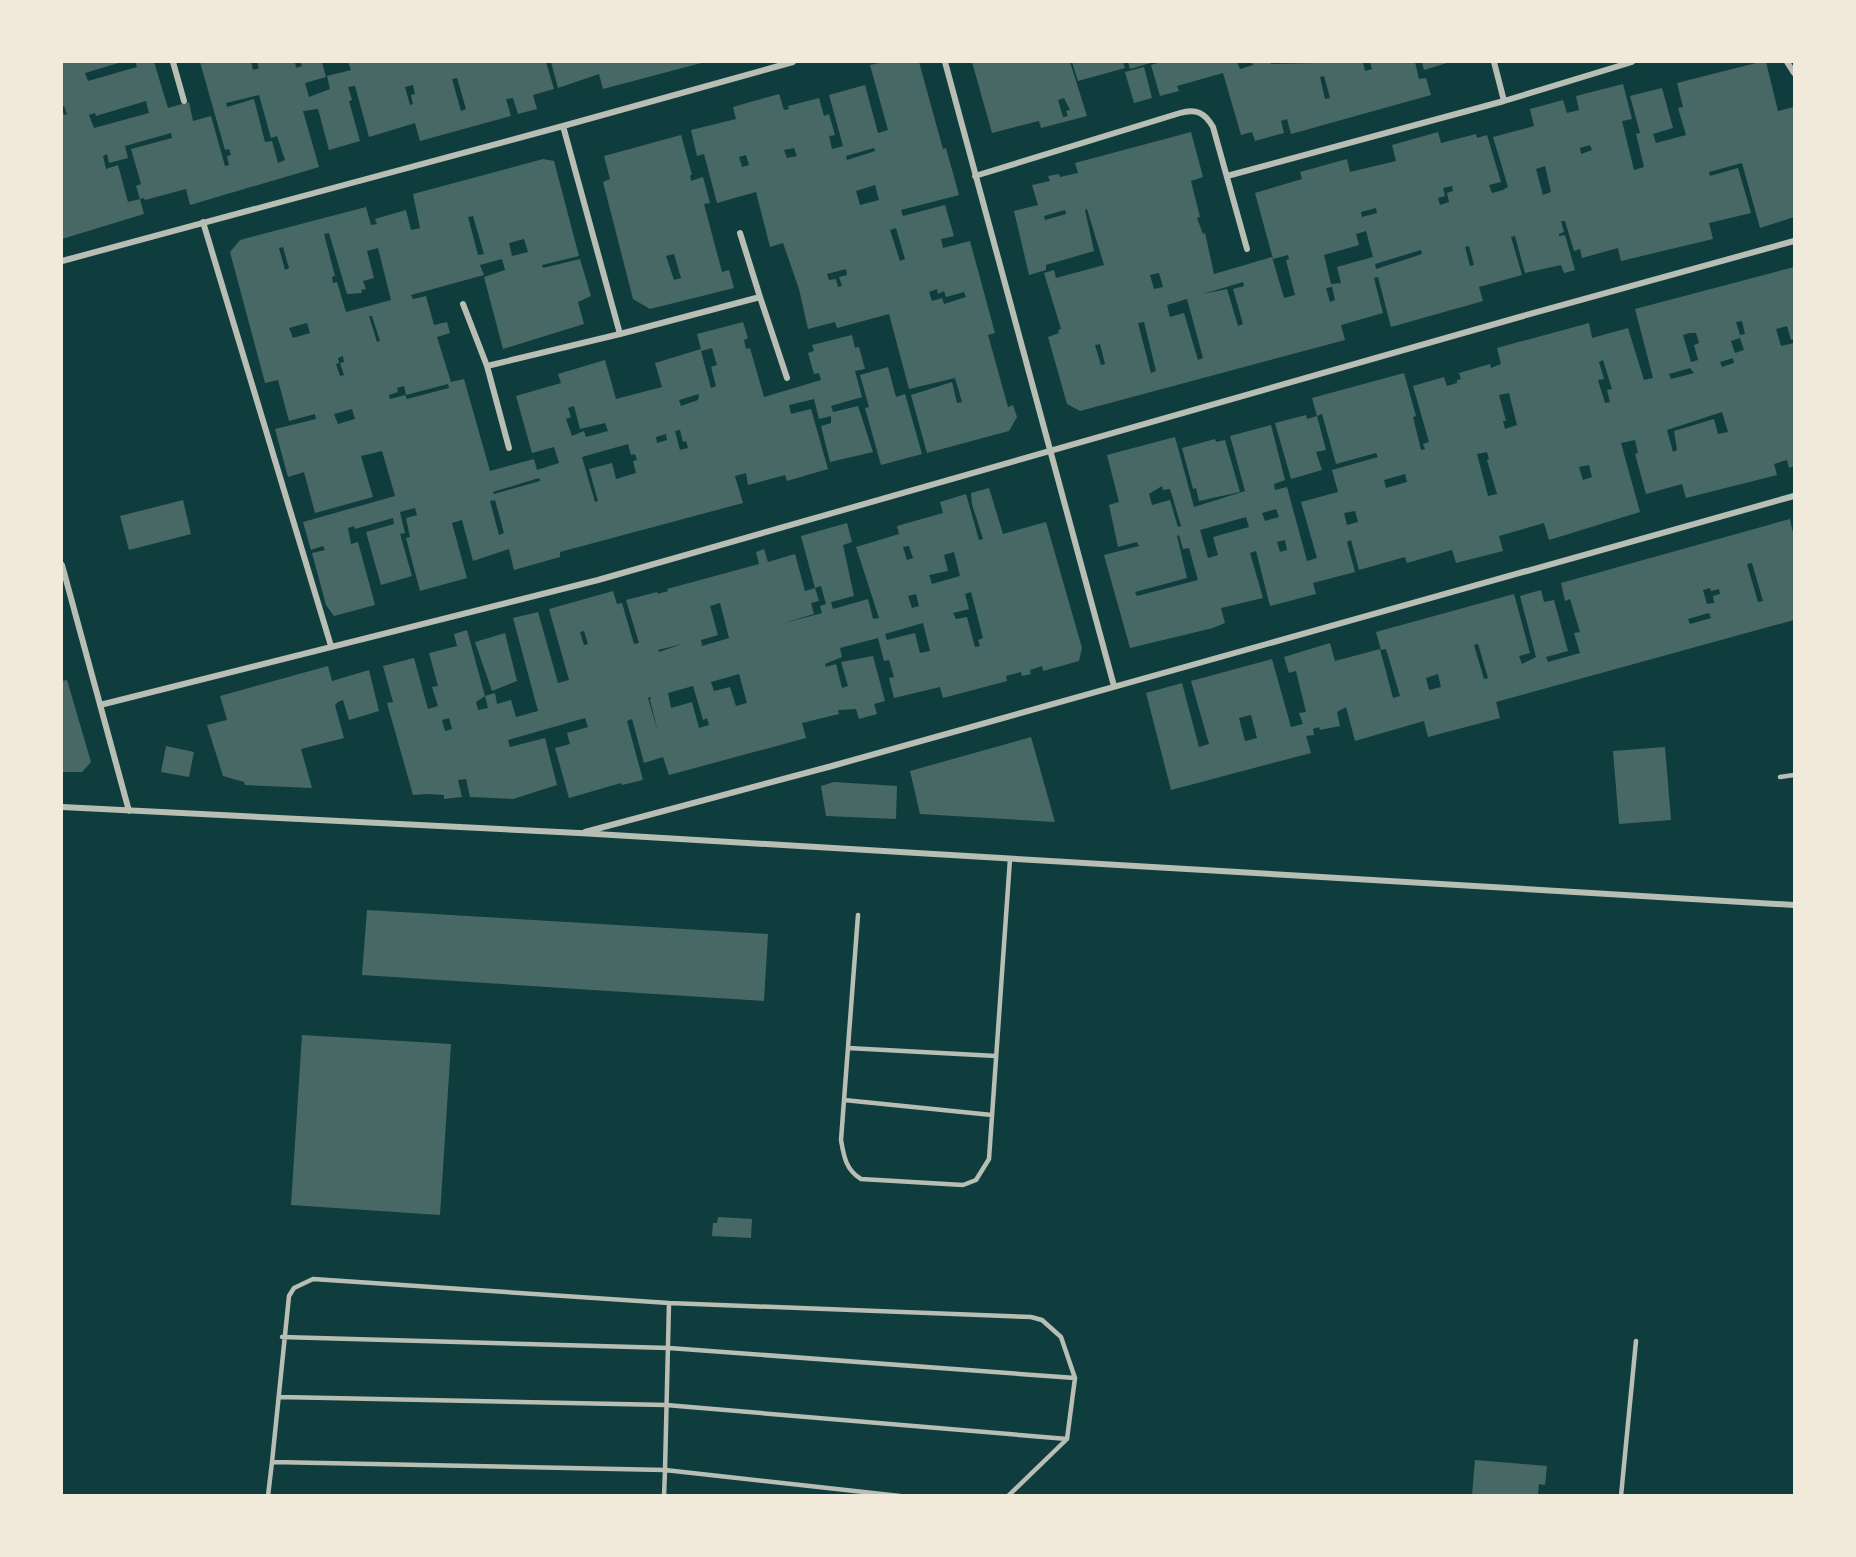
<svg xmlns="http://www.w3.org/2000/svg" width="1856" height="1557" font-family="Merriweather,serif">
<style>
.building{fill:#486865;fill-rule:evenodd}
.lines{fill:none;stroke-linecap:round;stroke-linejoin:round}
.service{stroke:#b8beb3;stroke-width:4.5}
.minor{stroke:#b8beb3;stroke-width:6}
</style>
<rect width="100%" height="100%" fill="#0f3d3e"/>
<path class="building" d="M62 62H122L85 73 88 81 137 67 135 62H154L168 108 189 102 193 121 211 116 225 166 229 165 227 156 231 155 229 149 225 150 200 62H251L253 70 259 68 257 62H295L296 68 302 66 300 62H322L326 77 305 83 309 97 330 89 327 76 351 70 348 62H546L554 89 533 95 537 109 518 114 513 98 506 99 511 116 420 141 415 123 369 137 355 86 348 87 352 100 349 101 360 141 329 150 318 109 303 111 319 167 190 205 186 189 145 200 144 198 140 199 136 186 141 184 131 149 172 138 171 133 125 146 128 158 109 163 107 154 103 156 106 169 118 165 128 202 140 199 144 214 62 239V109L64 115 67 114 64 106H62ZM457 78 466 109 461 111 452 79ZM413 85 415 94 411 95 413 104 410 105 405 87ZM259 95 271 138 277 136 285 160 278 163 272 141 265 142 254 99 227 107 226 103ZM146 101 149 113 94 128 89 115 95 113 96 116Z
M551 62H705L603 89 599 74 558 88Z
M884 62H919L943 149 946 148 959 195 901 210 903 216 945 205 954 236 941 239 943 248 970 241 995 333 988 335 1008 407 1013 405 1017 417 1009 431 927 453 911 395 952 382 957 403 962 402 955 378 909 389 889 314 837 328 835 322 808 329 799 289 783 243 770 247 756 192 717 203 704 154 697 156 691 130 736 119 733 107 779 94 784 110 789 109 788 106 819 98 824 116 829 114 835 135 829 136 832 149 843 146 829 95 865 85 878 133 888 130 870 65ZM794 148 797 156 787 158 784 150ZM874 148 875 151 847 160 846 156ZM746 155 749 165 742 167 739 157ZM875 185 879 200 860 205 856 191ZM896 228 905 259 900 261 890 230ZM846 269 847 275 839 277 842 286 838 287 836 279 829 280 827 274ZM937 289 938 294 944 291 946 297 964 292 966 297 944 304 942 298 932 301 929 292Z
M972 62H1070L1087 116 1041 128 1039 121 992 133ZM1064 98 1070 110 1066 111 1068 116 1063 117 1058 100Z
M1072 62H1123L1125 68 1078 81Z
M1128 62H1154L1130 69Z
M1161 62H1237L1240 69 1253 65 1252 62H1271V64L1363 62 1365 71 1372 69 1370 62H1415L1419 79 1426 78 1431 95 1291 134 1287 119 1281 121 1284 133 1255 141 1252 132 1241 135 1223 73 1177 86 1179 91 1160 96 1151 65ZM1324 76 1330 98 1325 99 1320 77Z
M1422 62H1450L1424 70Z
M1760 62H1766L1778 111 1794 107V217L1760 228 1742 163 1709 172 1710 176 1738 168 1751 213 1709 223 1713 239 1621 261 1618 248 1582 258 1580 249 1574 251 1565 221H1561L1564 232 1559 234V236L1565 235 1575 270 1564 273 1561 265 1525 273 1515 236 1511 237 1522 275 1479 287 1483 301 1391 327 1378 277 1374 278 1383 313 1341 325 1345 340 1080 411 1067 404 1048 337 1059 333 1058 330 1061 329 1044 273 1054 270 1056 278 1104 265 1101 255 1087 209 1085 210 1094 251 1046 265V270L1029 275 1014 211 1038 205 1032 185 1050 181 1048 176 1059 174 1060 177 1078 173 1075 163 1191 132 1203 177 1191 181 1200 217 1197 218 1203 234 1205 233 1214 274 1272 257 1284 298 1295 295 1286 260 1289 259 1288 255 1273 259 1255 193 1302 179 1300 172 1347 159 1350 172 1396 161 1392 145 1438 132 1441 143 1476 134 1477 138 1487 135 1501 182 1489 185 1492 193 1503 190 1508 187 1493 137 1534 126 1530 109 1563 100 1567 113 1579 110 1576 96 1623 84 1632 119 1622 121 1634 170 1644 167 1636 134 1640 133 1630 96 1662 88 1673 128 1653 134 1656 143 1686 135 1678 108 1683 107 1677 83ZM1590 145 1592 150 1581 154 1580 148ZM1545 166 1551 192 1543 195 1536 169ZM1452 186 1453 191 1447 193 1449 202 1440 205 1438 198 1445 196 1443 188ZM1376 208 1377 213 1362 217 1361 212ZM1065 210 1066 214 1045 220 1044 216ZM1366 231 1373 257 1337 267 1341 283 1331 284 1324 255 1359 245 1356 234ZM1469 246 1474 265 1470 266 1465 247ZM1421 250 1422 254 1376 269 1375 264ZM1159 273 1163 287 1154 289 1150 275ZM1243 282 1244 286 1233 289 1243 324 1238 326 1227 289 1203 294ZM1332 287 1335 300 1330 302 1326 288ZM1187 299 1203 358 1198 360 1184 313 1170 317 1167 305ZM1144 322 1156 371 1151 373 1138 323ZM1100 344 1105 364 1101 365 1095 345Z
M1144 67 1152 98 1134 103 1125 72Z
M681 135 692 175H690L691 181 703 177 710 203 704 204 722 272 729 270 734 288 650 309 633 299 603 182 610 179 604 156ZM674 254 681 278 674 280 666 256Z
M543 159 554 161 579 256 542 265 543 268 580 259 591 296 578 302 584 324 503 349 484 277 505 270 502 259 480 265 484 275 411 295 413 299 426 296 434 325 447 322 450 333 437 337 451 382 464 379 490 471 534 459 537 470 559 463 554 447 532 453 516 396 561 383 558 374 605 360 616 399 662 387 655 363 701 349 697 334 743 322 748 338 744 340 746 349 750 348 764 397 821 380 819 373 814 374 808 353 814 351 812 345 852 335 855 348 859 347 865 369 855 371 862 397 831 406 833 412 858 406 873 452 830 462 821 426 831 423V416L819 419 814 399 789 405 791 414 811 409 828 469 787 481 785 475 748 485 746 473 735 476 743 503 560 552V557L514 570 509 549 473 561 462 520 452 523 467 578 420 591 406 538 410 537 406 518 417 515 415 508 400 512 405 533 400 534 412 576 381 585 366 532 394 524 393 518 355 529 354 526 348 528 351 544 358 542 375 605 334 616 326 605 312 553 325 550 323 546 311 550 303 522 395 496 382 451 361 456 373 497 315 513 304 472 288 477 275 429 316 419 315 414 289 421 278 380 265 383 230 252 240 240 366 207 371 225 377 224 375 219 406 210 411 230 420 228 413 194ZM473 216 484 254 478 255 468 217ZM329 233 347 294 362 293 361 290 366 289 363 281 374 278 367 251 378 248 391 300 346 312 337 282 333 283 332 277 335 276 324 234ZM524 239 528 252 512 256 509 243ZM283 247 289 268 285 270 279 248ZM369 316H372L380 341 377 342ZM307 323 310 333 293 338 289 328ZM712 348 717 365 711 367 716 386 711 388 701 351ZM343 356 344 362 340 363 344 375 340 376 336 364 339 363 338 358ZM448 384 449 388 407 399 405 395 390 399 389 395 398 392 397 388 404 386 406 395ZM699 394 698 400 681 406 679 400ZM574 406 580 429 605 423 608 431 586 437 584 431 572 436 566 419 571 417 568 408ZM352 409 355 419 338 424 334 414ZM680 430 683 442 686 441 688 448 680 450 675 431ZM666 434 667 440 657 443 656 437ZM628 444 631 455 635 454 637 460 633 461 636 473 616 479 612 463 589 469 598 501 595 502 582 457ZM539 478 540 481 494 494 493 492ZM495 500 504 533 499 535 490 501Z
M1794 267V339L1791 340 1787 326 1776 329 1781 346 1794 343V466L1789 468 1787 460 1774 464 1777 475 1686 498 1682 484 1646 494 1635 454 1638 453 1635 440 1621 443 1640 512 1549 540 1544 523 1499 536 1503 551 1456 563 1452 550 1407 563 1405 557 1359 570 1351 540 1347 542 1355 572 1313 583 1316 594 1270 606 1256 551 1250 553 1263 598 1221 608 1225 623 1213 628 1130 648 1104 555 1139 546 1137 542 1118 547 1109 505 1119 502 1107 455 1175 437 1194 507 1245 491 1230 436 1271 425 1285 480 1274 484 1275 490 1287 487 1307 561 1317 558 1301 502 1338 492 1332 470 1378 457 1376 453 1336 464 1322 414 1317 416 1312 398 1404 373 1416 416 1413 417 1421 450 1425 449 1423 444 1429 442 1413 386 1444 377 1447 386 1457 383V380L1461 379 1459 373 1490 364 1491 368 1501 364 1497 348 1589 323 1592 338 1628 328 1644 380 1653 378 1635 309ZM1742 321 1745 334 1740 335 1736 322ZM1690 333H1696L1699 343 1694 345 1698 360 1691 362 1683 335ZM1740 338 1744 350 1735 353 1731 341ZM1733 358 1734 363 1722 367 1720 362ZM1603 360 1612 389 1607 390 1610 402 1605 403 1598 380 1604 379 1599 362ZM1690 368 1694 373 1671 379 1669 374ZM1509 393 1517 425 1505 429 1503 421H1506L1499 395ZM1722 412 1728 432 1718 434 1714 419 1674 431 1677 450 1673 452 1667 430ZM1487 452 1489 459 1487 460 1497 494 1488 496 1477 454ZM1589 465 1592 477 1583 480 1579 467ZM1405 474 1407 482 1386 488 1384 480ZM1162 486 1163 490 1170 489 1181 526 1178 527 1170 500 1152 505 1149 494ZM1276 509 1279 517 1265 521 1262 513ZM1355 511 1358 522 1347 525 1344 513ZM1246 517 1249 527 1213 537 1218 555 1208 558 1200 530ZM1179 535 1183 549 1189 548 1198 580 1137 596 1135 592 1187 578 1177 536ZM1285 540 1287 550 1280 552 1277 542Z
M888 367 896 397 905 394 922 454 881 465 865 408 869 407 860 375Z
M1306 415 1307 419 1317 416 1326 450 1316 452 1322 470 1291 479 1275 423Z
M1215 439 1216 442 1225 440 1240 492 1199 501 1196 488 1193 489 1182 448Z
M989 488 1003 534 1046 522 1082 648 1079 661 1043 671 1042 666 1030 670 1031 674 1022 676 1021 672 1006 676 1007 681 943 698 940 687 894 698 889 678 894 677 889 660 884 661 878 638 840 648 842 657 825 664 826 667 836 664 842 688 848 686 841 662 873 656 885 701 874 704 877 714 859 719 856 709 838 710 839 714 802 723 806 738 669 775 663 757 644 763 632 719 627 721 643 780 622 785 621 783 569 798 555 748 570 744 567 733 588 727 585 718 508 740 510 747 545 738 557 785 513 799 470 797 466 779 458 780 462 797 444 799V795L427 794 413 795 387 703 393 702 383 666 414 658 428 709 438 706 432 687 438 686 429 653 457 646 454 634 467 630 485 696 476 702 478 710 488 708 485 696 495 693 497 704 511 700 516 717 538 711 513 618 538 612 558 683 569 680 549 609 613 591 617 604 622 603 634 644 639 643 626 600 657 592 658 594 668 591 667 589 759 564 756 552 764 549 768 562 795 554 805 591 815 588 819 601 811 603 814 614 784 623 819 614 822 613 820 606 826 604 821 586 815 588 801 536 847 523 852 542 843 545 854 596 831 602 833 609 868 599 873 619 879 618 856 547 899 534 897 526 943 513 940 502 966 494 979 540 983 539 972 504 971 493ZM909 546 913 558 907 560 903 547ZM954 552 960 576 932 584 929 575 948 571 944 555ZM971 592 983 638 978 640 980 646 975 647 967 617 956 619 953 613 969 609 965 594ZM916 594 919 606 912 608 908 596ZM720 603 729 638 702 646 701 640 718 635 710 606ZM923 623 930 651 920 653 915 633 887 640 885 634ZM584 631 588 644 584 645 580 632ZM682 644 659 652 658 650ZM739 674 747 703 736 706 730 687 714 691 711 682ZM693 686 703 720 707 718 709 725 699 728 692 702 671 708 668 693ZM651 697 650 700 658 732 648 698ZM449 718 452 729 445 731 442 720Z
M183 500 191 534 129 550 120 516Z
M1790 519 1794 537V620L1496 702 1500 718 1428 737 1424 721 1355 741 1346 707 1337 712 1340 726 1320 730 1319 727 1313 729 1314 735 1306 736 1311 753 1171 790 1146 693 1182 683 1199 747 1209 744 1191 681 1272 659 1291 727 1303 724 1299 713 1306 712 1296 671 1289 673 1284 657 1330 643 1335 661 1380 649 1393 698 1400 696 1386 649 1381 650 1376 632 1514 594 1530 653 1519 656 1522 664 1536 657 1520 596 1541 590 1544 602 1554 600 1568 651 1546 657 1548 662 1580 653 1574 633 1580 632 1570 599 1565 601 1561 583ZM1752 563 1763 601 1758 602 1747 564ZM1710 588 1711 591 1719 589 1720 594 1713 596 1714 603 1707 604 1703 590ZM1709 613 1711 618 1690 624 1688 619ZM1478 644 1488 678 1484 679 1474 645ZM1438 674 1441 687 1429 690 1426 678ZM1251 715 1257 738 1245 741 1239 718Z
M505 633 517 681 492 691 475 642Z
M328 666 332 681 369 670 379 711 349 720 343 700 338 702 335 705 344 738 301 749 312 788 245 785 244 782 223 776 207 725 227 720 220 696Z
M67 680 91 762 82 772H62V681Z
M1031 737 1055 822 920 814 910 771Z
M166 746 194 752 189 777 161 772Z
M1665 747 1671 820 1619 824 1613 751Z
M834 782 897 786 896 819 826 816 821 786Z
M367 910 768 934 764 1001 362 975Z
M302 1035 451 1044 440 1215 291 1205Z
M718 1217 752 1219 751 1238 712 1236 713 1223H717Z
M1475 1460 1547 1466 1545 1485 1539 1484 1538 1494 1472 1496Z"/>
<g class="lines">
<path class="service" d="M1780 777 1794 775
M858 915 841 1140C844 1157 846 1170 861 1179L963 1185 976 1180 989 1159 1010 859
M848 1048 996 1056
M844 1100 992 1115
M669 1303 1031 1317 1042 1320 1061 1337 1075 1378 1067 1439 1008 1496
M282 1337 669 1348 1075 1378
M280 1397 666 1405 1067 1439
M272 1462 289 1296 294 1288 313 1279 669 1303 665 1470 900 1496
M268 1496 272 1462 665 1470 664 1496
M1621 1496 1636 1341"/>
<path class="minor" d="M173 62 184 101
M945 62 1114 686
M1494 62 1504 101
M1787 62 1794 73
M563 126 620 334 760 297 787 378
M975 176 1180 113C1196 108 1205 113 1213 127L1247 249
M1227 176 1504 101 1632 62
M203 222 331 646
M740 233 760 297
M62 261 563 126 793 62
M463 304 487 366 620 334
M487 366 509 448
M62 565 129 811
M100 705 598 580 1523 316 1794 241
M62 807 579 833 1794 905
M585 832 832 766 1794 496"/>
</g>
<rect width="1856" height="1557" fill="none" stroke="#f1e9da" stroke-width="126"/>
</svg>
